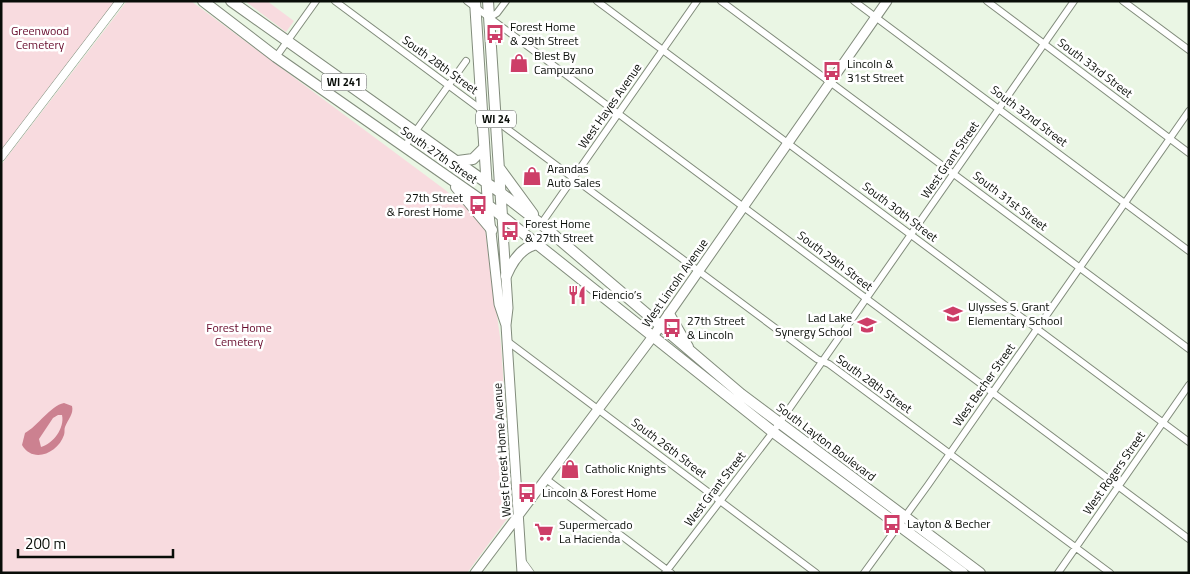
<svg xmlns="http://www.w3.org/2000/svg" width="1190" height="574" font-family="'Titillium Web',sans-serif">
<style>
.green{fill:#f8dbdf}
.water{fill:#cc8190;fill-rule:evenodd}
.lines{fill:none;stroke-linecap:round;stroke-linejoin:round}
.minor-casing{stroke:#828c7c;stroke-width:8}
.tertiary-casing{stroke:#828c7c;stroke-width:9}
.secondary-casing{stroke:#828c7c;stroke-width:11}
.primary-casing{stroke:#828c7c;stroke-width:12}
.minor{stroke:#fff;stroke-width:6}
.tertiary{stroke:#fff;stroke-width:8}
.secondary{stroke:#fff;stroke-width:9}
.primary{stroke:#fff;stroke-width:10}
.labels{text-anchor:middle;stroke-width:5;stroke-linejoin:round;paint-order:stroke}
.shield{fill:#fff;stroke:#535652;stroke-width:1}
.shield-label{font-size:11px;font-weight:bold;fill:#090d08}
.poi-label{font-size:12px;fill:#090d08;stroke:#fff;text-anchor:start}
.park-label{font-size:12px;fill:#660a2b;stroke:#fff}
.street-label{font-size:12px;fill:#090d08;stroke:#fff}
</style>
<rect width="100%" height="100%" fill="#eaf6e4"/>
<path class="green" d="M1 1H115L1 150Z
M127 1H191L444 189 484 222 501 344 512 512 467 573H1V165Z
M245 1H267L294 21 286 32Z"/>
<path class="water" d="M64 403 72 406C74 414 68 419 65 427 64 429 65 432 64 435 58 453 33 464 22 445L25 433C38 426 50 406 64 403ZM58 415H62C65 428 53 444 41 447L39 439 53 418Z"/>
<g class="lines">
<g class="minor-casing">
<path id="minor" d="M335 1 817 359 829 364 1110 573
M467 1 1189 539
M597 1 1189 442
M721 1 1189 349
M854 1 1189 251
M987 1 1189 153
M1123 1 1189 50
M489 18 497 13 506 1
M276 57 316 1
M405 146 466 61
M541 224 697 1
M507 341 816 573
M546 479 671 573
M665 573 773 432 1074 1
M864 573 928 485 1189 111
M1058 573 1189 385"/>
</g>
<g class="tertiary-casing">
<path id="tertiary" d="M1 157 120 1
M522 562 530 573"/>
</g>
<g class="secondary-casing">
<path id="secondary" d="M488 205 499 304 506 325
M502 216 508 308 506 325 522 573
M475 573 654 335 887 1"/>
</g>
<g class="primary-casing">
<path id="primary" d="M203 1 276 57 488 205 773 432 963 573
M231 1 501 193 541 224 741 394 980 573
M475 1 488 205
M488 1 502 216
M458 161 473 159 484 148
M500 169 533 214
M456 187 492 230
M506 276C512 262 522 246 538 244
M669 314 688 347"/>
</g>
<use href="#minor" class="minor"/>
<use href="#tertiary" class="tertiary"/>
<use href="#secondary" class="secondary"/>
<use href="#primary" class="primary"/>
</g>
<defs>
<g id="bus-bare" transform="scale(1.5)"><path d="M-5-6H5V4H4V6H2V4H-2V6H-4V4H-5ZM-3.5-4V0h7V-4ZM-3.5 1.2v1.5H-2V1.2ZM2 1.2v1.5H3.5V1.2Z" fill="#cd3e68" stroke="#fff" stroke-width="2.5" paint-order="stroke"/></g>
<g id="shop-bare" transform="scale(1.5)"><path d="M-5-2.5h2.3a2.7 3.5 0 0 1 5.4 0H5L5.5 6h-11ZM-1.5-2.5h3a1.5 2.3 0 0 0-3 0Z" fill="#cd3e68" stroke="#fff" stroke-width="2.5" paint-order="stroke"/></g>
<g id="restaurant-bare" transform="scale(1.5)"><path d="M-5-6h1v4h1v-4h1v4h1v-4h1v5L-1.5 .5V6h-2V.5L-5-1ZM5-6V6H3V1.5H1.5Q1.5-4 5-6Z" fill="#cd3e68" stroke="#fff" stroke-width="2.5" paint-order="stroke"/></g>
<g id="school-bare" transform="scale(1.5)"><path d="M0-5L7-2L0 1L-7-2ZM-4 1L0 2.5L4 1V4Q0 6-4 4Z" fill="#cd3e68" stroke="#fff" stroke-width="2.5" paint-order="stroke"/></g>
<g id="supermarket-bare" transform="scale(1.5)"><path d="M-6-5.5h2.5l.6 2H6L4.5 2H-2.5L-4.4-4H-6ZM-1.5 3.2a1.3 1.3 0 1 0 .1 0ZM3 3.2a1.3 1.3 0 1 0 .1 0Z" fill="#cd3e68" stroke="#fff" stroke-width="2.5" paint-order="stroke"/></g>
</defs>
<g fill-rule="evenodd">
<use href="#bus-bare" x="495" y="34"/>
<use href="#shop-bare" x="519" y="63"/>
<use href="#bus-bare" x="832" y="71"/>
<use href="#shop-bare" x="532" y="176"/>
<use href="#bus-bare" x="478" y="205"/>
<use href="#bus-bare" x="510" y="231"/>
<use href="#restaurant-bare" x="577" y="295"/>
<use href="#school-bare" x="953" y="314"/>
<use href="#school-bare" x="867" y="325"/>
<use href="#bus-bare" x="672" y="328"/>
<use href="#shop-bare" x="570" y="469"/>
<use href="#bus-bare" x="527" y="493"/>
<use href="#bus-bare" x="892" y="524"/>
<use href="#supermarket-bare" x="544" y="532"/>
</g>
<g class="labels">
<g class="shield">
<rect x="321.5" y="73.5" width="45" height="17" rx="4"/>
<rect x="476" y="110.5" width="40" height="17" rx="4"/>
</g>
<g class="shield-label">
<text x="344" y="86">WI 241</text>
<text x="496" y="123">WI 24</text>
</g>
<g class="poi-label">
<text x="510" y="31">Forest Home<tspan x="510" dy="14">&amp; 29th Street</tspan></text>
<text x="534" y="60">Blest By<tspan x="534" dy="14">Campuzano</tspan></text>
<text x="847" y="68">Lincoln &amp;<tspan x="847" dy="14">31st Street</tspan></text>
<text x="547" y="173">Arandas<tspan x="547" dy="14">Auto Sales</tspan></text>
<text x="463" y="202" text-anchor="end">27th Street<tspan x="463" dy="14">&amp; Forest Home</tspan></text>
<text x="525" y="228">Forest Home<tspan x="525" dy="14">&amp; 27th Street</tspan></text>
<text x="592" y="299">Fidencio’s</text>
<text x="968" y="311">Ulysses S. Grant<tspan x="968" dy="14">Elementary School</tspan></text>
<text x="852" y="322" text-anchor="end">Lad Lake<tspan x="852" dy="14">Synergy School</tspan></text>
<text x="687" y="325">27th Street<tspan x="687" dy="14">&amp; Lincoln</tspan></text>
<text x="585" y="473">Catholic Knights</text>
<text x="542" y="497">Lincoln &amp; Forest Home</text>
<text x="907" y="528">Layton &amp; Becher</text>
<text x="559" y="529">Supermercado<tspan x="559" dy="14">La Hacienda</tspan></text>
</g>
<g class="park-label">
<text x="40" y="35">Greenwood<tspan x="40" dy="14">Cemetery</tspan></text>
<text x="239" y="332">Forest Home<tspan x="239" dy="14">Cemetery</tspan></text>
</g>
<g class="street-label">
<text transform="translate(440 65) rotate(36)" y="4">South 28th Street</text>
<text transform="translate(1095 68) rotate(37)" y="4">South 33rd Street</text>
<text transform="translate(610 106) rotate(-55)" y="4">West Hayes Avenue</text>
<text transform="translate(1029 116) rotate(37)" y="4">South 32nd Street</text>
<text transform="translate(439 155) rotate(35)" y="4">South 27th Street</text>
<text transform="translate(950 160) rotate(-55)" y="4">West Grant Street</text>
<text transform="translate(1010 201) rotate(37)" y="4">South 31st Street</text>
<text transform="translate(900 212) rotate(37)" y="4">South 30th Street</text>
<text transform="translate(835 261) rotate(37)" y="4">South 29th Street</text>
<text transform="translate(675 283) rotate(-55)" y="4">West Lincoln Avenue</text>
<text transform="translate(874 384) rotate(36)" y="4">South 28th Street</text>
<text transform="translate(984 385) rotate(-55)" y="4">West Becher Street</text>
<text transform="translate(826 442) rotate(37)" y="4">South Layton Boulevard</text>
<text transform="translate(669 448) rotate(37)" y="4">South 26th Street</text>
<text transform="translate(502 450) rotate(-94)" y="4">West Forest Home Avenue</text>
<text transform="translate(1114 473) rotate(-55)" y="4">West Rogers Street</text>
<text transform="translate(715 489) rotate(-52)" y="4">West Grant Street</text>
</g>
</g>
<rect width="1190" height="574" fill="none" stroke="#090d08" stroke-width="5"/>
<path d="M18 549v8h155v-8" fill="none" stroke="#090d08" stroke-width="2.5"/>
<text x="25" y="549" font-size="15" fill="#090d08" stroke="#ffffff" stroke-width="4" paint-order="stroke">200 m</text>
</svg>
